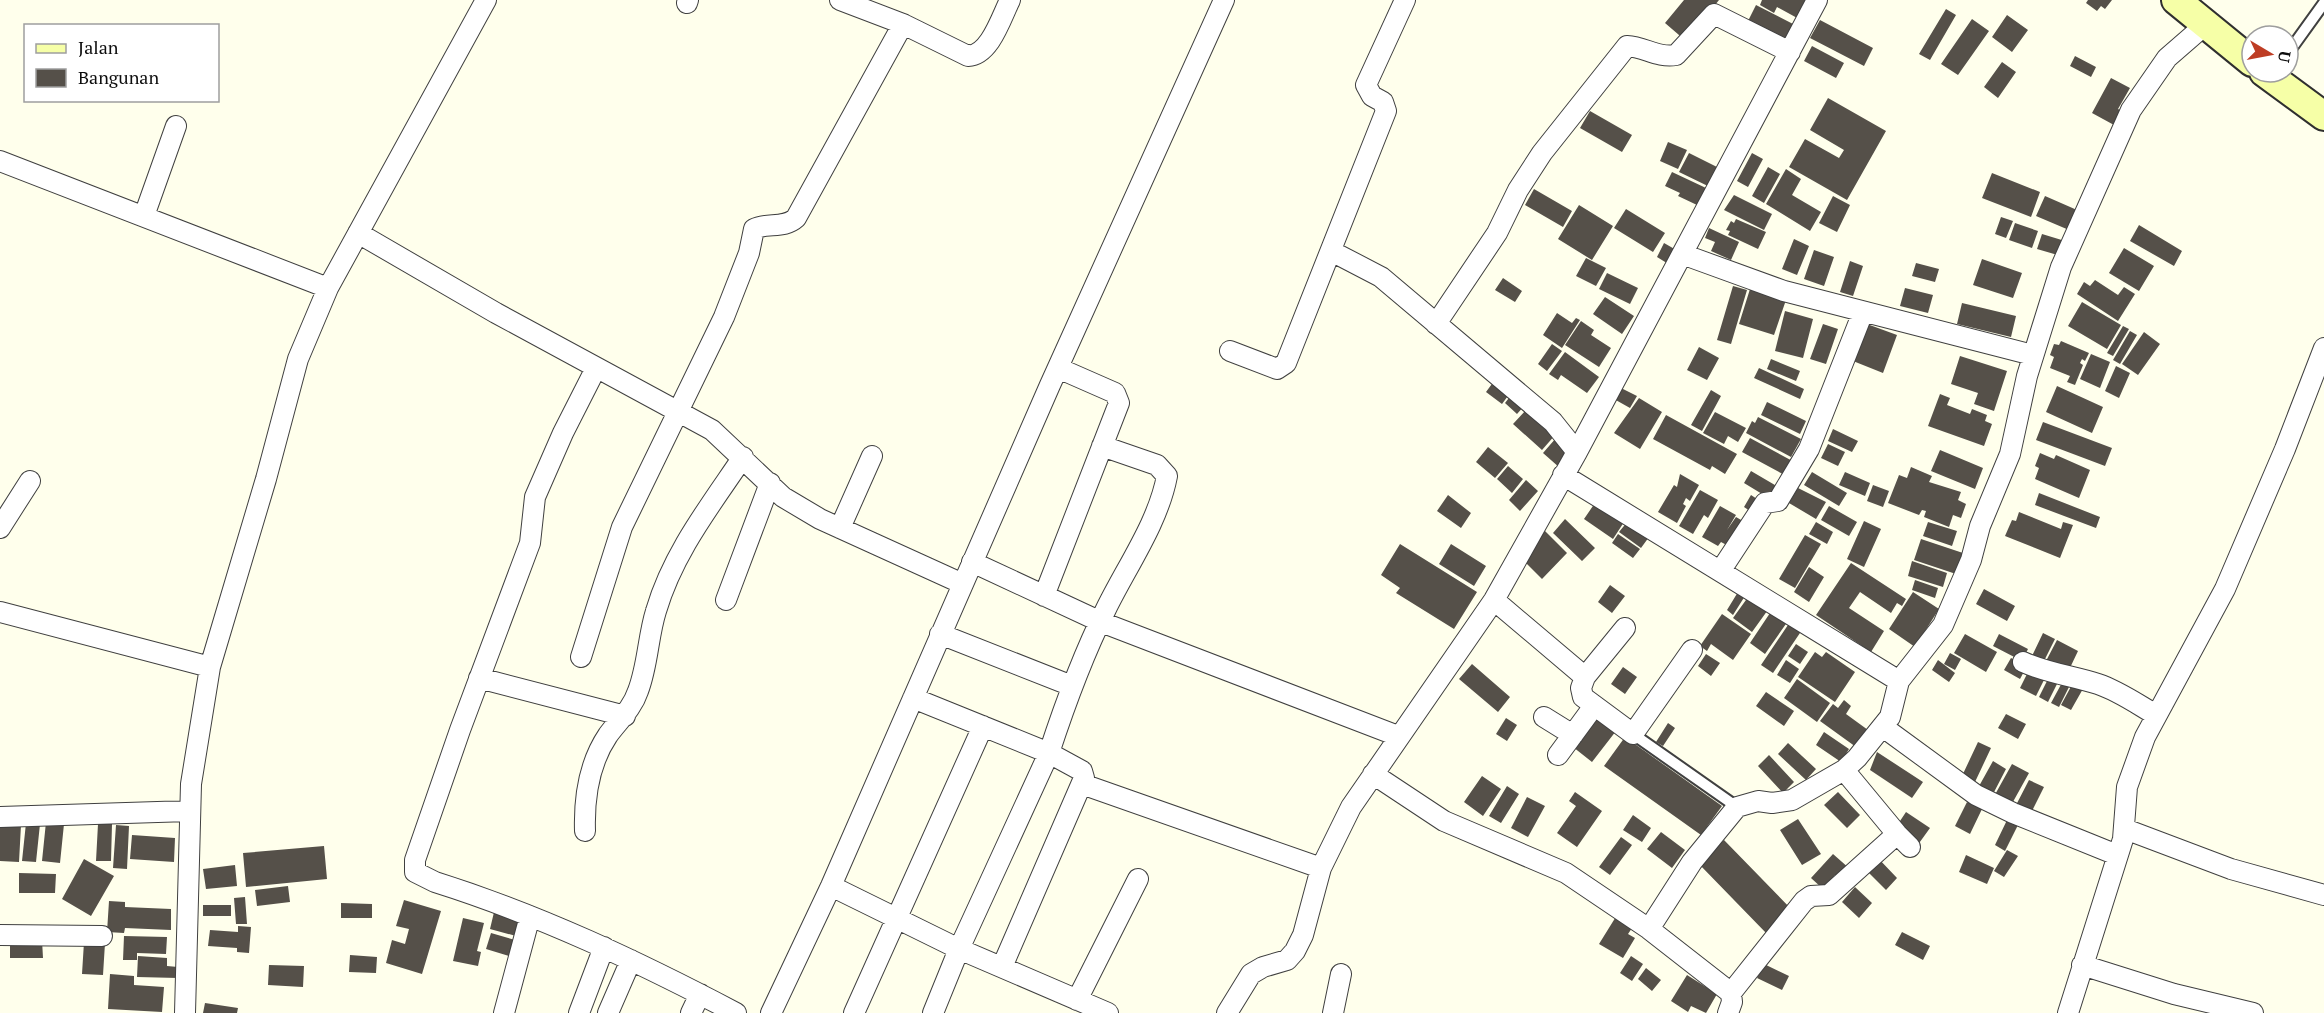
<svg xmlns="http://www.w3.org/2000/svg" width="2324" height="1013" font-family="'PT Serif',serif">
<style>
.building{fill:#555049}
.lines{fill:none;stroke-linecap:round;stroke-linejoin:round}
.lane-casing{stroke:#404040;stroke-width:14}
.street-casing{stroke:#404040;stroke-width:22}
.secondary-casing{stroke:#2f2f2f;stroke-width:32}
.lane{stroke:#fff;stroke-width:10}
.street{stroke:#fff;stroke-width:20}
.secondary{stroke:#f6ffa7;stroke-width:28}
</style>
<rect width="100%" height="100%" fill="#ffffec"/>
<path class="building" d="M1684 0H1719L1686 41 1665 23Z
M1762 0H1809L1799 19 1777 7 1774 13 1760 5Z
M2088 0H2112L2105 9 2101 6 2097 11 2086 3Z
M1756 5 1795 25 1787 42 1745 27Z
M1946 9 1956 15 1930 60 1919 54Z
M2007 15 2028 30 2012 52 1992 37Z
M1972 19 1989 31 1958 75 1941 64Z
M1820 20 1873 48 1864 66 1810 38Z
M1812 46 1844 63 1836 78 1804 61Z
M2075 56 2096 67 2091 77 2070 66Z
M2002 62 2016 72 1998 98 1984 87Z
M2111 78 2130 88 2118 109 2122 111 2114 125 2092 113Z
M1828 98 1886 131 1847 200 1789 167 1805 139 1839 158 1844 150 1810 130Z
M1590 111 1632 135 1622 152 1580 128Z
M1668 142 1687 150 1678 169 1660 161Z
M1689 153 1723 170 1714 189 1679 172Z
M1752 153 1763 159 1748 187 1737 181Z
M1768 167 1780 174 1764 203 1752 196Z
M1786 169 1801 179 1792 195 1821 212 1810 231 1766 204Z
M1672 172 1706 188 1697 205 1678 196 1680 193 1665 186Z
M1992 173 2040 192 2031 217 1982 198Z
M1534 189 1572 211 1563 227 1525 205Z
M1734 195 1772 214 1764 230 1724 210Z
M1833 196 1850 205 1837 232 1819 223Z
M2045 196 2077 210 2069 230 2036 216Z
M1579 205 1613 226 1592 260 1558 239Z
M1626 209 1665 233 1653 252 1614 228Z
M2001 217 2013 221 2006 238 1995 234Z
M1736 219 1766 232 1758 249 1728 235 1730 231 1726 230 1731 221 1734 223Z
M2015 223 2038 231 2032 248 2009 240Z
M2139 225 2182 251 2174 266 2130 241Z
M1709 228 1739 242 1731 260 1711 251 1715 242 1705 238Z
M2042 234 2065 241 2061 256 2037 249Z
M1794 239 1809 246 1797 275 1782 269Z
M1664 243 1678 251 1670 265 1657 257Z
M2124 248 2154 266 2139 291 2109 273Z
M1814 250 1834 257 1824 286 1804 279Z
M1586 258 1606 268 1596 286 1576 276Z
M1982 259 2022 273 2013 298 1973 285Z
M1850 261 1863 266 1853 296 1840 292Z
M1916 263 1939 269 1935 282 1912 276Z
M1607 273 1638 288 1630 304 1599 289Z
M1503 278 1522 291 1515 302 1495 290Z
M2095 280 2118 295 2124 287 2135 294 2118 321 2077 294 2084 282 2090 286Z
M1733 286 1747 290 1731 344 1717 340Z
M1905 288 1933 295 1928 313 1900 306Z
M1750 289 1786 300 1774 335 1739 324Z
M1605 297 1634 316 1622 334 1593 314Z
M2082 302 2121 325 2107 349 2068 326Z
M1962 303 2016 316 2011 337 1957 324Z
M1785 311 1813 319 1803 358 1775 351Z
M1557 313 1572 323 1576 318 1580 320 1562 348 1543 335Z
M1581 321 1594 330 1591 335 1611 348 1599 367 1565 345Z
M1823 324 1838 329 1826 364 1810 359Z
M1867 324 1897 335 1883 373 1853 361Z
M2123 326 2129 329 2113 356 2107 353Z
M2130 331 2137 335 2120 364 2113 360Z
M2144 332 2160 344 2138 375 2122 364Z
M2061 341 2089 353 2085 361 2082 359 2080 363 2083 365 2075 385 2067 382 2070 376 2050 368 2054 357 2050 355 2054 344 2059 345Z
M1552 344 1562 351 1547 371 1538 364Z
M1699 347 1719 358 1707 380 1687 370Z
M1565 352 1599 377 1587 393 1561 375 1558 380 1549 374Z
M2091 354 2110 362 2100 388 2080 379Z
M1960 356 2007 371 1994 411 1974 404 1978 393 1951 384Z
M1771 359 1800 371 1796 381 1767 369Z
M2116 366 2130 373 2119 398 2105 391Z
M1759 368 1804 389 1800 399 1754 378Z
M1497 377 1513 389 1502 404 1486 392Z
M2057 386 2103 407 2092 433 2046 412Z
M1619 387 1637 396 1630 408 1614 399Z
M1711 390 1721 396 1702 431 1691 425Z
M1512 394 1525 405 1517 414 1505 403Z
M1940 394 1950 398 1947 405 1970 414 1972 409 1987 415 1985 421 1992 424 1984 446 1928 426Z
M1639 398 1662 412 1640 449 1614 433Z
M1767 402 1806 421 1800 434 1761 415Z
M1527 409 1556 434 1542 450 1513 424Z
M1715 412 1746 428 1738 442 1728 436 1724 444 1703 433Z
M1666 415 1737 454 1725 474 1712 466 1710 470 1653 439Z
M1758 417 1801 439 1791 457 1746 433 1752 421 1755 423Z
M2043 422 2112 448 2105 466 2036 440Z
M1833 429 1858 441 1852 452 1828 441Z
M1556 438 1573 452 1560 468 1543 453Z
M1750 438 1798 464 1790 478 1742 452Z
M1828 444 1845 452 1838 466 1821 458Z
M1488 447 1508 463 1495 478 1476 462Z
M1940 450 1983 468 1975 489 1931 471Z
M2040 453 2054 459 2056 455 2090 470 2079 498 2035 479 2039 468 2035 466Z
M1508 466 1523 479 1512 493 1497 479Z
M1911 467 1932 476 1929 482 1961 492 1958 500 1966 504 1961 518 1953 515 1949 527 1924 517 1926 511 1922 510 1919 515 1888 503 1899 475 1907 478Z
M1751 471 1780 488 1772 500 1744 483Z
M1812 472 1847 493 1839 506 1804 485Z
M1845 472 1870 483 1865 496 1839 485Z
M1680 474 1699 485 1690 501 1686 498 1683 504 1686 506 1677 523 1658 512 1674 485 1677 487Z
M1526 480 1538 491 1520 511 1509 500Z
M1873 485 1889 491 1883 507 1867 501Z
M1798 488 1826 502 1816 519 1789 503Z
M1700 490 1718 500 1708 518 1704 515 1693 534 1679 526Z
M2039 493 2100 517 2096 528 2035 505Z
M1448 495 1471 513 1461 528 1437 511Z
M1751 495 1763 503 1756 515 1744 507Z
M1597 500 1626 519 1613 539 1584 519Z
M1720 506 1736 515 1727 530 1736 517 1748 524 1734 549 1721 542 1718 546 1702 537Z
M1829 506 1857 522 1849 536 1821 520Z
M2019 512 2061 529 2063 522 2073 525 2060 558 2005 536 2012 520 2016 521Z
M1565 519 1595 548 1582 561 1553 533Z
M1628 521 1649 537 1641 548 1619 532Z
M1864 521 1881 529 1864 567 1847 559Z
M1816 522 1833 532 1827 544 1809 534Z
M1928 522 1957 531 1952 546 1923 536Z
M1545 531 1567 553 1542 579 1520 557Z
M1618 534 1640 549 1633 558 1612 543Z
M1805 535 1821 544 1795 588 1779 579Z
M1921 539 1963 553 1956 574 1914 560Z
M1400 544 1477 592 1454 629 1396 593 1400 588 1381 575Z
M1451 544 1486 566 1474 586 1439 564Z
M1912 561 1947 573 1943 587 1908 576Z
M1851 563 1906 599 1902 606 1897 603 1891 613 1860 592 1849 608 1884 631 1871 652 1816 615Z
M1809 567 1824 577 1809 602 1794 592Z
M1915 580 1938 588 1935 598 1912 590Z
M1610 585 1625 596 1612 613 1598 602Z
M1984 589 2015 606 2007 621 1976 604Z
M1738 592 1745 596 1733 615 1727 610Z
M1913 592 1939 609 1915 647 1889 629Z
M1751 593 1770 607 1752 632 1733 618Z
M1772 610 1788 621 1765 654 1750 643Z
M1722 614 1751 634 1733 660 1711 644 1707 651 1700 646Z
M1790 622 1802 630 1773 673 1761 665Z
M2043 633 2055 639 2044 661 2032 656Z
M1965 634 1997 652 1986 672 1954 653Z
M1999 634 2028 649 2022 661 1993 646Z
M2057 640 2078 651 2068 672 2046 661Z
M1796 644 1808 652 1800 664 1788 656Z
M1815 652 1822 657 1826 652 1855 672 1835 702 1798 677Z
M1950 653 1961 659 1955 670 1944 664Z
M1706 654 1720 663 1711 676 1698 666Z
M2011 658 2027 666 2020 679 2004 670Z
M1786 660 1799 669 1790 683 1777 675Z
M1938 660 1955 673 1949 682 1932 670Z
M1472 664 1510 697 1498 712 1459 679Z
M2031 666 2047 674 2036 696 2020 688Z
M1623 667 1637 677 1625 694 1611 684Z
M2050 675 2059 680 2048 702 2039 697Z
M1797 679 1830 703 1817 722 1784 698Z
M2064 679 2071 683 2059 707 2051 703Z
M2074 681 2084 687 2071 710 2061 705Z
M1766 692 1794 711 1784 726 1756 706Z
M1844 700 1851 706 1846 714 1868 730 1856 747 1820 721 1833 704 1838 708Z
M2006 714 2026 724 2018 739 1998 728Z
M1596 716 1616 731 1592 762 1573 747Z
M1506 718 1517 725 1507 741 1496 734Z
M1668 723 1675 728 1663 746 1656 742Z
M1824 732 1849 749 1841 762 1816 745Z
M1625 737 1722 806 1701 835 1604 766Z
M1978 742 1991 748 1975 782 1962 776Z
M1788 743 1816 769 1806 780 1778 754Z
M1877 752 1923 782 1912 798 1870 770Z
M1769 755 1794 782 1783 793 1758 766Z
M1993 761 2006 769 1992 796 1978 788Z
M2012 764 2029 773 2009 809 1992 800Z
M1482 776 1501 789 1483 816 1464 802Z
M2029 780 2044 787 2029 817 2014 809Z
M1507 786 1519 794 1501 823 1489 816Z
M1575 792 1602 811 1577 847 1557 833 1576 806 1569 801Z
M1838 792 1860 815 1847 828 1824 805Z
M1527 797 1545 806 1528 837 1511 828Z
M1967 802 1982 809 1970 834 1955 826Z
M1906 812 1930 828 1917 846 1896 827Z
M1633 815 1651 828 1642 842 1623 830Z
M2008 818 2019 823 2005 851 1995 845Z
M1798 819 1821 854 1802 865 1780 830Z
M46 822 64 824 60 863 42 861Z
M26 823 40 824 36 862 22 861Z
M0 824 21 825 19 862 0 861Z
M98 824H112L111 861H96Z
M116 825 129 826 127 869 113 868Z
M1661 832 1685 850 1672 868 1647 849Z
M132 835 175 838 174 862 130 859Z
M1621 837 1632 845 1610 875 1599 867Z
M1724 840 1793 911 1768 935 1699 864Z
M324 846 327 879 246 887 243 853Z
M2007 850 2018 856 2004 877 1994 871Z
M1833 854 1850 869 1841 880 1835 875 1823 889 1811 878Z
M1966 855 1994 868 1987 884 1959 872Z
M1877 857 1897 878 1886 890 1865 869Z
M84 859 114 876 91 916 62 899Z
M235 865 237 886 206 889 203 869Z
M19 873 56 874 55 893H19Z
M288 886 290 902 257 906 255 890Z
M1855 887 1872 903 1859 918 1842 902Z
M245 897 247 924H236L234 898Z
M404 900 441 911 422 974 386 963 392 940 405 944 409 929 396 926Z
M109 901 125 902V907L171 909V930L125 928 124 933 107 932Z
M341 903 372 904V918H341Z
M203 905H231V916H203Z
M495 908 521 914 516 936 490 929Z
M1617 915 1634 925 1628 934 1635 938 1623 958 1599 944Z
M463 918 484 923 477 951 481 952 478 966 453 961Z
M238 926 251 927 249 953 237 952V948L208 946 210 930 238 932Z
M1902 932 1930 946 1923 960 1895 945Z
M491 933 515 940 509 956 486 949Z
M124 936 167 937 166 954 137 953V960H123Z
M10 940H42L43 958H10Z
M84 942 105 943 103 975 82 974Z
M350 955 377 957 376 973 349 972Z
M138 956 167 958V966L178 967V978L137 977Z
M1631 956 1643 964 1632 981 1620 973Z
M1764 964 1789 976 1782 990 1757 978Z
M269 965 304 966 303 987 268 985Z
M1646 968 1661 980 1652 991 1638 979Z
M110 974 134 976V985L164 987 162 1012 108 1009Z
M1687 975 1717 994 1706 1013 1691 1006 1688 1012 1671 1001Z
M205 1003 238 1008 237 1013H203Z"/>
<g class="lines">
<g class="lane-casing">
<path id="lane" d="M2288 53 2324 3
M1633 734 1737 807"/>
</g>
<g class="street-casing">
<path id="street" d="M840 0 903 24 968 56C990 55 1001 18 1010 0
M687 3 688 0
M0 161 328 288
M144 216 176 126
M358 233 496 313 712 430 783 497 820 519 963 584
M1331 251 1381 277 1553 422 1577 452
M1682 254 1784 291 2033 355
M1436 324 1497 233 1518 190 1542 153 1627 46C1645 47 1657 58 1676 55L1714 14 1790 52
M1230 351 1277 369 1286 363 1386 111 1383 102 1372 96 1366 85 1405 0
M596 368 563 433 535 497 530 543 460 730 415 860V872L435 882C540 915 639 962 736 1013
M1563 475 1899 681
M0 528 30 481
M840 528 872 456
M972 562 1101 622 1398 736
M1721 570 1765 503 1778 501 1809 449 1863 312
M1044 596 1119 403 1115 393 1058 368
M726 600 770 483
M1494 600 1585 677 1625 628
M0 612 210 667
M940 634 1072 686
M581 657 622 527 724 317 749 253 754 229C767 222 784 229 796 218L903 24
M2023 662C2047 673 2073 676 2098 684 2119 691 2137 704 2156 715
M1585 677 1581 688 1583 697 1633 734 1692 650
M479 678 625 716
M913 698 1049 753 959 949 933 1013
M1544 717 1573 735
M1883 727 1976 795 2013 813 2117 855
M1558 755 1594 706
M1844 770 1897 834 1910 847
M1373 774 1444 821 1566 873 1649 929 1692 862 1737 807 1758 801 1772 803 1792 800 1844 770 1857 758 1890 717 1899 681 1943 625 1971 560 1980 526 2010 454 2027 376 2061 267 2131 110 2167 58 2205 25
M1082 784 1321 868
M0 817 189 811
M2125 829 2231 869 2324 895
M585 831C584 799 589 763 608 735 619 720 632 709 638 691 648 665 648 636 656 611 673 553 710 506 743 457
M831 886 959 949 1108 1013
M1649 929 1731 993 1732 1002 1728 1013
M0 935 102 936
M2082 965 2174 994 2253 1013
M1002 967 1084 778 1082 771 1049 753C1065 704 1083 655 1106 609 1127 566 1158 523 1167 476L1157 465 1102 446
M1731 993 1804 901 1811 896 1829 895 1897 834
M1077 1000 1138 879
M185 1013 191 784 210 667 266 479 298 359 328 288 486 0
M504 1013 530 916
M579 1013 604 947
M608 1013 631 960
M691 1013 700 994
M771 1013 831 886 1050 385 1224 0
M854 1013 983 726
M1227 1013 1251 974 1263 967 1287 960 1295 951 1303 935 1321 868 1351 807 1494 600 1577 452 1817 0
M1333 1013 1341 974
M2068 1013 2123 839 2127 787 2145 737 2225 589 2285 449 2324 348"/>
</g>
<g class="secondary-casing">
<path id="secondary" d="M2176 0 2252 62
M2264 72 2324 116"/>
</g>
<use href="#lane" class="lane"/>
<use href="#street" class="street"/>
<use href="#secondary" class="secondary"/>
</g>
<rect x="24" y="24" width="195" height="78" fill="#ffffff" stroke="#9e9e9e" stroke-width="1.5"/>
<rect x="36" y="44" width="30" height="9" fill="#f6ffa7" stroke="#9e9e9e" stroke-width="1.5"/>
<text x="78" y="54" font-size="18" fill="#0d0d0d">Jalan</text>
<rect x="36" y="69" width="30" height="18" fill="#555049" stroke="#9e9e9e" stroke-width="1.5"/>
<text x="78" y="84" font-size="18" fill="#0d0d0d">Bangunan</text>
<g transform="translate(2270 54) rotate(100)"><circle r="28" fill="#ffffff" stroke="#9e9e9e" stroke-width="1.5"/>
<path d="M0-4.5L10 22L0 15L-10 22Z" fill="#be3d24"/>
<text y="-9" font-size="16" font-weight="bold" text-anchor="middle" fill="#0d0d0d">U</text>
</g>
</svg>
